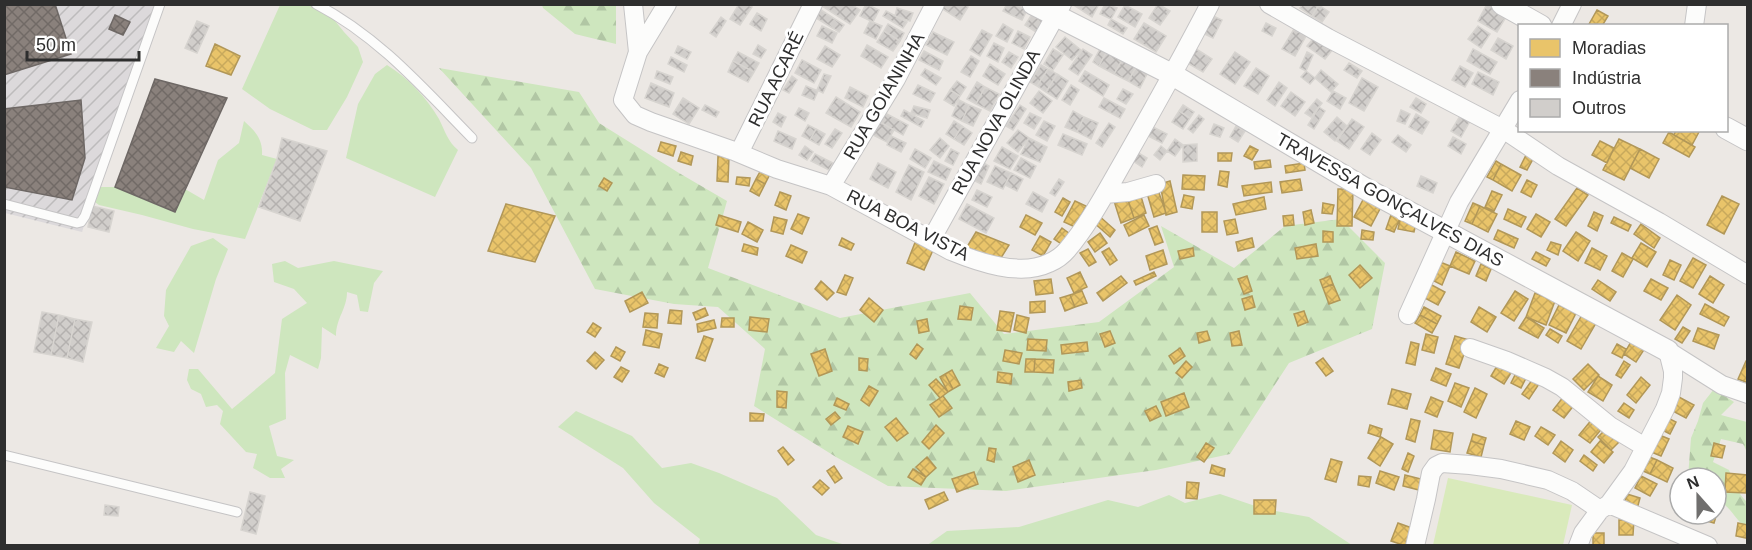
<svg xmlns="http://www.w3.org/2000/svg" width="1752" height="550" font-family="Arial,sans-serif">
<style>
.industrial{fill:url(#industrial-furrows)}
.grass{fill:#cee6be}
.forest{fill:url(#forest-firs)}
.pitch{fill:#d9eabb}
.homes{fill:url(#homes-cross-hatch);stroke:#b19758;stroke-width:1.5}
.industry{fill:url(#industry-cross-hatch);stroke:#6e6865;stroke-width:1.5}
.building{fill:url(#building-cross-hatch);stroke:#d7d4d0;stroke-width:1.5}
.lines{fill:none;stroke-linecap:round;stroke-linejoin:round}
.service-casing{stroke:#c5c4c5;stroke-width:11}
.minor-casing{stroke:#c5c4c5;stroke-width:20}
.tertiary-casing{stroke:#c5c4c5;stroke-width:23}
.service{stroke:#fcfcfb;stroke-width:9}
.minor{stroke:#fcfcfb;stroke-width:18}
.tertiary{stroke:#fcfcfb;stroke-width:21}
.labels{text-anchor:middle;stroke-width:6;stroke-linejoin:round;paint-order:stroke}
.street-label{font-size:18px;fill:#2e2e2e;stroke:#fff}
</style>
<defs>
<pattern id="industrial-furrows" width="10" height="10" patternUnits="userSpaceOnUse" patternTransform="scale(1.5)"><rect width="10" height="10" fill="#dcd9db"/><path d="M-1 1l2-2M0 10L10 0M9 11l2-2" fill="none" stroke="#bdbbbc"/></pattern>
<pattern id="forest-firs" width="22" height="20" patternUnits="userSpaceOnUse" patternTransform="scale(1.5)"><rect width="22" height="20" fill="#cee6be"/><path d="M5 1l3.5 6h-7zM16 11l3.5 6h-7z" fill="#b1c6a4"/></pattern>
<pattern id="homes-cross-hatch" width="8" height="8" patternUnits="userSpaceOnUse" patternTransform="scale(1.5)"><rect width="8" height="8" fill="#e9c46a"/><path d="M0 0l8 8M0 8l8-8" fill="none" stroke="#c8a95c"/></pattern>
<pattern id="industry-cross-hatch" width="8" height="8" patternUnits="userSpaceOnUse" patternTransform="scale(1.5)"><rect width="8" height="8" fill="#8a817c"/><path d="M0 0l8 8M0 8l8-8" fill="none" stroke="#716a66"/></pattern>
<pattern id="building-cross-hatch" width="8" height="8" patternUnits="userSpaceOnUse" patternTransform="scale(1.5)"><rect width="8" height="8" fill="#d1cecb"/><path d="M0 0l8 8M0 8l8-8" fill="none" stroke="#b4b1af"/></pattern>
</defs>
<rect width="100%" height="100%" fill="#ece8e4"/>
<path class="industrial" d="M5 5H155L82 232 5 213Z"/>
<path class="grass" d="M280 5H311L327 11 344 32 358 47 363 62 347 97 327 130H313L270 109 242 89Z
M387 65C407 77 427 98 439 119 445 131 448 142 458 150L435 197 346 158 358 104 375 74Z
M244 121C255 131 263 139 262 155L277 159 245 239 193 229 142 215 99 205 92 200 100 187H115L174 212 185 189 204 200 218 160 239 143Z
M213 238 228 249 216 279 194 353 181 341 174 352 156 348 169 326 164 316 166 290 191 246Z
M285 261 298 268 334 261 383 271 374 283 368 312 360 311 357 295 347 292C347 309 336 318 336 336L322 327 321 358 318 369 290 355 285 373 286 419 269 426 277 456 294 460 281 469 285 478H270L253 468 257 454 246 452 220 424 223 411 217 405 206 407 201 394 191 389 187 380 189 369H198L232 409 275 373 282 319 307 303 294 289 274 282 272 264Z
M576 411 632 436 662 468 691 463 719 473 777 498 816 535 845 545H698L700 539 654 503 623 468 558 427Z
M1220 494 1264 509 1309 517 1352 545 926 546 947 531 1019 527 1108 500 1138 507 1169 495 1185 503Z"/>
<path class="forest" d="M542 5H616V44L575 34 543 8Z
M439 68 579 92 599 123 679 173 727 201 708 268 840 318 970 293 1004 334 1099 322 1174 267 1161 226 1234 268 1285 226 1341 219 1385 263 1372 329 1289 363 1230 454 1156 470 1006 491 888 486 836 457 754 406 765 349 718 307 674 304 595 289 531 168Z
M1714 389 1734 402 1721 415 1747 422V452L1743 444 1721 439 1713 462 1729 470C1733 481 1738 494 1747 502V528C1733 518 1733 508 1716 499V478L1688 477 1691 438 1698 421 1703 403Z"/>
<path class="pitch" d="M1448 478 1572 505 1563 545H1433Z"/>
<path class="homes" d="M1597 10 1608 16 1602 26H1588Z
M215 44 240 56 231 75 206 66Z
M1676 130H1700L1692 145 1674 135Z
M1669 132 1695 147 1689 157 1663 143Z
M1619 139 1640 149 1624 180 1603 170Z
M1600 141 1614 148 1607 163 1592 155Z
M661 142 676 146 673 156 658 151Z
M1250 146 1258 150 1252 160 1244 156Z
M1640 149 1659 159 1649 178 1630 168Z
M681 152 693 156 691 165 678 161Z
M1218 153H1232L1231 161H1218Z
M1526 155 1533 159 1527 170 1520 167Z
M718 156 729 157 728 182 717 181Z
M1270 160 1271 167 1255 169 1254 162Z
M1496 161 1501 164 1493 180 1487 177Z
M1304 163 1305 170 1286 173 1285 166Z
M1501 164 1521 175 1512 191 1493 180Z
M761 170 770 174 765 184 756 179Z
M1220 171 1229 172 1227 187 1218 185Z
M1183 175 1205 176 1204 190 1182 189Z
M737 177 750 178 749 186 736 184Z
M604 178 612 183 607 191 599 186Z
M756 179 765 184 759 196 750 191Z
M1300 179 1302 190 1282 193 1280 182Z
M1527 180 1537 185 1531 197 1521 192Z
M1170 181 1177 212 1166 215 1160 184Z
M1271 182 1272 192 1244 196 1242 186Z
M1577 188 1588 195 1566 226 1555 219Z
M1338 189H1353L1352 226H1337Z
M1158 190 1166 213 1154 217 1147 193Z
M1492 191 1502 195 1494 211 1485 207Z
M780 192 791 196 786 210 775 205Z
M1140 193 1146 213 1134 218 1127 197Z
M1184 195 1194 197 1192 209 1181 207Z
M1365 196 1382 205 1371 226 1354 217Z
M1722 196 1739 204 1724 234 1707 225Z
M1127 197 1134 218 1121 223 1114 201Z
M1264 197 1266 209 1236 215 1233 204Z
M1063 198 1070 202 1062 216 1055 212Z
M1075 201 1086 206 1075 227 1064 222Z
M1323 203 1334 205 1332 214 1322 213Z
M1473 203 1480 206 1472 224 1465 221Z
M506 204 555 216 535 262 488 251Z
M1480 206 1497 214 1488 232 1472 224Z
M1508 209 1526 217 1521 227 1504 219Z
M1311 210 1314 223 1305 225 1303 212Z
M1202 212H1217V232H1202Z
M1392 212 1401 216 1394 232 1386 229Z
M1594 212 1603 216 1597 231 1588 226Z
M798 214 809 218 802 234 791 229Z
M1536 214 1550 222 1541 237 1527 229Z
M719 215 741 222 738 232 716 225Z
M1026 215 1042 223 1035 235 1020 227Z
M1098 215 1115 230 1110 237 1092 221Z
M1144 215 1149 226 1129 236 1124 225Z
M1293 215 1294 225 1284 226 1283 216Z
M1401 216 1417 219 1414 232 1398 229Z
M774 217 787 220 783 234 771 231Z
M1614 217 1631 225 1628 231 1611 223Z
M1235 219 1238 233 1227 235 1224 221Z
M748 222 763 230 757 242 742 234Z
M1641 224 1660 238 1654 248 1634 234Z
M1157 226 1163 242 1155 245 1149 229Z
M1062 228 1070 234 1063 245 1054 239Z
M1362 230 1374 232 1373 240 1361 239Z
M1498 230 1518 239 1514 248 1494 239Z
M1323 231 1333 232V242H1323Z
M976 232 1009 245 999 261 967 247Z
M1576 232 1590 241 1578 261 1563 251Z
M1100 233 1107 243 1095 252 1088 242Z
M1040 236 1051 242 1043 256 1032 250Z
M842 238 854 244 851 250 839 245Z
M1252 238 1254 247 1238 251 1236 242Z
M916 240 934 248 924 270 907 263Z
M1551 242 1561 245 1558 255 1547 250Z
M1641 243 1656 252 1647 267 1632 258Z
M744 244 758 248 757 255 742 251Z
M1316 244 1318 256 1297 259 1295 248Z
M791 245 807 252 802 263 786 256Z
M1109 248 1117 260 1110 265 1102 252Z
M1193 248 1194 256 1180 259 1178 251Z
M1592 248 1607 256 1600 270 1585 263Z
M1088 249 1096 262 1089 266 1080 253Z
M1163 250 1167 264 1150 270 1146 256Z
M1456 252 1475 261 1469 274 1450 266Z
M1536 252 1550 259 1546 266 1532 259Z
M1622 253 1633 259 1623 277 1612 271Z
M1693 258 1706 265 1693 288 1680 281Z
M1670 260 1681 265 1674 280 1663 275Z
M1440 262 1450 266 1442 285 1432 280Z
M1481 264 1491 269 1486 281 1476 276Z
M1360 265 1372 278 1360 288 1349 275Z
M1080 272 1087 287 1074 293 1067 278Z
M1154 272 1156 276 1136 285 1134 281Z
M845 275 853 278 846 295 837 292Z
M1121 276 1127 283 1103 301 1097 293Z
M1247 276 1252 291 1244 294 1238 279Z
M1330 276 1333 284 1323 288 1320 280Z
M1710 276 1724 285 1713 303 1699 294Z
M1051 279 1053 293 1036 295 1034 281Z
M1651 279 1668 288 1661 300 1644 291Z
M1598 280 1616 292 1610 301 1592 289Z
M821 281 834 293 827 300 815 289Z
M1428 283 1445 292 1438 305 1421 296Z
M1333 284 1340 300 1329 304 1323 288Z
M1082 291 1087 303 1075 307 1070 295Z
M1515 291 1528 299 1514 321 1501 313Z
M642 292 648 303 630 312 625 301Z
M1535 293 1555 301 1546 325 1526 317Z
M1070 295 1075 307 1065 311 1060 298Z
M1677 295 1691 305 1675 330 1660 320Z
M1252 296 1255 307 1245 310 1242 299Z
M869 298 883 310 874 322 860 310Z
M1045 301V312L1030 313V302Z
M1705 304 1729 317 1724 326 1700 314Z
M1559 305 1576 313 1566 333 1549 325Z
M960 306 973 308 971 320 958 319Z
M1424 307 1441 316 1437 324 1420 315Z
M1479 307 1496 317 1487 332 1471 322Z
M705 308 708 315 696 320 693 313Z
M670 310 682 311 681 324 668 323Z
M1000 311 1014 313 1010 332 997 330Z
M1304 311 1308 322 1298 326 1294 314Z
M645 313 658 314 657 328 643 327Z
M1017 315 1029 318 1026 333 1014 330Z
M1420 315 1437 324 1432 333 1415 323Z
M1582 315 1596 323 1581 349 1567 341Z
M750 317 769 319 767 332 749 330Z
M1526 317 1544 328 1538 338 1519 328Z
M722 318H734V327H721Z
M927 319 929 331 919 333 917 321Z
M714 320 716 328 698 332 697 324Z
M593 323 601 328 595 337 587 332Z
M1683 327 1690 331 1682 343 1675 339Z
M1698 328 1719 335 1714 349 1693 341Z
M1550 329 1562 336 1558 343 1546 335Z
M646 330 662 334 659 348 643 345Z
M1110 331 1115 343 1105 347 1100 334Z
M1207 331 1210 340 1199 343 1197 333Z
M1239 331 1242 345 1232 346 1230 333Z
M1426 334 1438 337 1434 353 1422 350Z
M704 336 713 339 705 361 696 358Z
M1455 336 1469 340 1459 368 1446 364Z
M1028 339 1047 340 1046 351 1027 350Z
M1632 340 1645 348 1636 362 1624 354Z
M1087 342 1088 351 1062 354 1061 345Z
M1411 342 1419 344 1415 365 1406 363Z
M917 344 923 349 916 359 910 354Z
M1617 344 1626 349 1622 358 1612 353Z
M616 347 625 352 620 361 611 356Z
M1180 348 1185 356 1174 364 1169 356Z
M825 349 832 371 819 376 811 354Z
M1005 350 1022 353 1019 364 1003 361Z
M595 352 604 360 596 369 587 361Z
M859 358 868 359 867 371 859 370Z
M1323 358 1333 371 1326 376 1316 363Z
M1026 359H1035L1034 372H1025Z
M1035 359 1054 360 1053 373 1034 372Z
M1186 361 1192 367 1182 378 1176 373Z
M1500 361 1514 368 1504 384 1491 376Z
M1624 361 1630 365 1621 378 1616 375Z
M1746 361H1748V383L1738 379Z
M659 364 668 368 664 377 655 373Z
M1588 364 1599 375 1584 390 1573 379Z
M621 367 629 371 622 382 614 377Z
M1436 368 1451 374 1446 386 1431 380Z
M1518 369 1528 374 1521 388 1511 383Z
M952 370 960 385 953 389 945 374Z
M998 372 1012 374 1011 384 997 382Z
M945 374 953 389 948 392 940 377Z
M1535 376 1541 381 1529 399 1522 394Z
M1598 376 1612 385 1603 401 1588 392Z
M1641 377 1650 385 1636 403 1627 395Z
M936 379 948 392 940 398 929 385Z
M1081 380 1082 388 1069 391 1068 382Z
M1455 383 1469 388 1461 407 1448 401Z
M869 386 878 391 869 406 861 400Z
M1475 388 1487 394 1476 418 1464 412Z
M1392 389 1411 394 1407 409 1388 404Z
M777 391 787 392 786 408 777 407Z
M1184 393 1189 407 1166 416 1161 402Z
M943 396 952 408 939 417 930 405Z
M1564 396 1575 404 1564 418 1553 410Z
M1677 396 1694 405 1686 418 1669 409Z
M1431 397 1443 402 1437 417 1425 412Z
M837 398 849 404 846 410 834 405Z
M1624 403 1634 410 1629 418 1618 411Z
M1156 406 1161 416 1150 421 1145 411Z
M835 412 840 418 831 425 826 419Z
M750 413 764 414 763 421H750Z
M1664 416 1676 422 1670 434 1658 428Z
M896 418 908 433 897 441 885 427Z
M1593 418 1604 426 1590 443 1579 435Z
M1411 419 1420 421 1415 442 1406 439Z
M1516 421 1530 427 1524 440 1510 434Z
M936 425 944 433 929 449 922 442Z
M1370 425 1382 429 1380 437 1368 433Z
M848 426 863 432 858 444 843 437Z
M1541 427 1555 435 1548 445 1535 436Z
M1607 428 1620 441 1611 450 1598 437Z
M1434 430 1453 433 1450 452 1431 449Z
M1473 434 1486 438 1484 445 1471 441Z
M1657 434 1669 439 1661 456 1649 451Z
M1381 437 1393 444 1380 466 1368 458Z
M1471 441 1484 445 1481 457 1467 453Z
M1561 441 1573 450 1565 462 1553 453Z
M1600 441 1613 452 1604 463 1591 452Z
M1206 443 1214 448 1204 462 1197 457Z
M1714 443 1725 446 1722 458 1711 456Z
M783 447 794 460 788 465 778 451Z
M989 448 996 449 994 462 987 460Z
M1408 453 1414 456 1408 472 1402 469Z
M1584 455 1597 465 1593 471 1580 461Z
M1647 456 1657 460 1650 474 1641 470Z
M927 457 936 468 926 477 916 467Z
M1331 459 1342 462 1336 482 1325 479Z
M1029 460 1035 475 1018 482 1013 467Z
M1657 460 1673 468 1667 482 1650 474Z
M1212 465 1225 469 1224 476 1210 473Z
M834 466 842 478 835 483 827 471Z
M913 469 926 477 921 485 908 477Z
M1380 471 1399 477 1394 490 1376 483Z
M974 472 978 484 957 492 952 479Z
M1726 473 1747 475 1746 493 1725 492Z
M1405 475 1421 479 1419 490 1403 486Z
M1359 476 1371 477 1369 487 1358 485Z
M1641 476 1657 484 1650 496 1635 488Z
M820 480 829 488 822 495 813 487Z
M1187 482 1199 483 1197 499 1186 498Z
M944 492 948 500 929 509 925 500Z
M1627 494 1640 498 1637 509 1624 505Z
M1254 500H1276L1275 514H1254Z
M1716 502 1720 503 1714 523 1707 521 1709 514H1716Z
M1619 520H1634L1633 535H1619Z
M1398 523 1412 528 1406 546 1391 541Z
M1738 523 1748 525 1746 538 1736 536Z
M1593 533H1604V546H1593Z"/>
<path class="industry" d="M4 4H55L71 54 4 75Z
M115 15 130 22 123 35 109 29Z
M155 79 227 98 175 212 115 187Z
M81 100 85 158 72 200 4 187V109Z"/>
<path class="building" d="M739 4H747L752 7 740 25 730 19Z
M823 4H851L860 10 850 24 822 6Z
M866 4 879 10 873 22 860 16Z
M943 4H964L968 7 960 20 941 8Z
M1007 4H1014L1027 10 1022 20 1003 11Z
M1072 4H1099L1092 17Z
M1105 4 1117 8 1111 19 1100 14Z
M1158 4 1170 11 1160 25 1149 18Z
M1303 4H1319L1312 16 1300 8Z
M1487 4H1495L1509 12 1497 32 1478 21Z
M1125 5 1142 14 1135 27 1118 17Z
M1319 5 1329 12 1322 22 1312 16Z
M897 8 913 13 910 21 895 16Z
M821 10 844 25 839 32 816 18Z
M886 11 907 22 903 28 883 16Z
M1034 11 1045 18 1036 32 1025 25Z
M757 13 767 19 761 31 750 24Z
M1209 14 1222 20 1213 38 1200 32Z
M721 17 726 21 716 37 710 33Z
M1111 19 1127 28 1123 34 1108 25Z
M197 21 209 26 197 53 185 48Z
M870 21 882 26 876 39 864 33Z
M1144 23 1166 36 1156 52 1134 39Z
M1266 23 1276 28 1272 36 1262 31Z
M888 24 904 33 900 41 884 31Z
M1003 24 1013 30 1007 42 996 36Z
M822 26 837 33 832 43 817 36Z
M1478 26 1490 34 1481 48 1468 39Z
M1294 29 1306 36 1295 56 1282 49Z
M982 30 992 35 980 56 970 50Z
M884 31 900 41 893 51 877 42Z
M1018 31 1030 37 1024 49 1012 43Z
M933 32 954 42 947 55 926 45Z
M1316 35 1334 48 1325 59 1307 46Z
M1065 37 1081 50 1072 60 1056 47Z
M1498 38 1513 46 1506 59 1491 50Z
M994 43 1004 48 998 62 987 56Z
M758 45 766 50 761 58 753 54Z
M867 45 888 57 881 68 861 56Z
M1102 45 1108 49 1099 66 1093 62Z
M678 46 691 52 687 59 675 53Z
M825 46 840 55 832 67 817 59Z
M1193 47 1212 59 1203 72 1184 61Z
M1053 49 1063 55 1053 70 1044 64Z
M1083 49 1092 55 1078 75 1069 69Z
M1108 49 1124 57 1114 74 1099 66Z
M1473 49 1497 62 1490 74 1467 61Z
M924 51 943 61 939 70 919 60Z
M738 52 759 63 754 72 733 61Z
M1009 52 1018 57 1011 68 1002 62Z
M1235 52 1250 62 1235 84 1220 74Z
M1307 52 1313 55 1306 71 1300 68Z
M971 56 979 61 970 77 961 72Z
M671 57 687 65 684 72 668 64Z
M1124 57 1138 64 1128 81 1114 74Z
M802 60 821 70 814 83 795 73Z
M733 61 754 72 748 82 728 72Z
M1349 63 1362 71 1357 78 1344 70Z
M990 64 1005 74 998 85 983 76Z
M1138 64 1149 70 1140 88 1128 81Z
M1041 65 1048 69 1037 86 1030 82Z
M1460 66 1473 73 1465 87 1452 80Z
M1256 68 1269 76 1258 94 1244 86Z
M925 69 941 78 936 85 921 75Z
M1048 69 1057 74 1046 92 1037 86Z
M1321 70 1338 84 1331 92 1315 78Z
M657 71 673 77 670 84 655 78Z
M1085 71 1109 85 1103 96 1079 81Z
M1306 71 1315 78 1310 84 1301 77Z
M1478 72 1499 82 1493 95 1472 84Z
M824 74 831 76 823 93 817 90Z
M1057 74 1068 81 1057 99 1046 92Z
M792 76 797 80 789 93 783 90Z
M1362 78 1378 87 1364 111 1349 103Z
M957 81 966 87 960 96 950 90Z
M977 82 985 87 976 104 967 99Z
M1279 82 1287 88 1275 106 1267 100Z
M651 83 674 93 669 107 645 98Z
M918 85 935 93 930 102 913 94Z
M1071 85 1079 90 1070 105 1062 100Z
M806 86 818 91 814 100 802 95Z
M850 87 868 96 863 107 845 98Z
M985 87 999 94 990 111 976 104Z
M1123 89 1133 94 1126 104 1117 99Z
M950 90 960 96 954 106 944 100Z
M1039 91 1052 101 1043 113 1030 103Z
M1333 91 1346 98 1340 109 1327 101Z
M1291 92 1305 102 1295 116 1281 106Z
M836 97 860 112 851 127 826 113Z
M683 98 699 108 689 124 673 114Z
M1104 98 1125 109 1120 118 1099 107Z
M1416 98 1426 104 1421 113 1410 107Z
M1317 99 1322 103 1311 117 1305 113Z
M959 100 969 105 962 121 952 116Z
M705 105 719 112 716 117 702 110Z
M969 105 981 110 973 126 962 121Z
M1020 105 1026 109 1013 130 1006 126Z
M1183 105 1194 112 1190 118 1179 111Z
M914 106 930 110 927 118 911 113Z
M1319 107 1325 111 1314 129 1308 125Z
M799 108 809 113 805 121 795 115Z
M904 110 924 121 921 127 901 116Z
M1401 110 1410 114 1405 124 1397 121Z
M1073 111 1084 117 1077 132 1065 127Z
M1179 111 1190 118 1183 129 1172 122Z
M778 113 786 117 781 127 773 122Z
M885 113 908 125 903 135 880 122Z
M1030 113 1041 118 1034 129 1024 123Z
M1416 114 1429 122 1422 134 1409 127Z
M1199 115 1204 119 1193 133 1188 129Z
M1460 116 1470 121 1461 137 1451 131Z
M1084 117 1098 123 1091 139 1077 132Z
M1337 117 1347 126 1335 141 1324 132Z
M1352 119 1364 127 1349 149 1337 141Z
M954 121 962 126 954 139 946 134Z
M1044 121 1055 126 1047 141 1036 135Z
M880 122 894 130 887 142 873 135Z
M1109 123 1115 127 1102 147 1096 143Z
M1214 124 1224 128 1220 137 1210 134Z
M808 125 816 129 810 140 802 136Z
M962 126 972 133 964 145 954 139Z
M1236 126 1245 131 1238 142 1230 137Z
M1153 127 1167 134 1162 143 1148 136Z
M816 129 825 134 819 145 810 140Z
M835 129 842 133 832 148 825 144Z
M1018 130 1029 138 1018 152 1007 143Z
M778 131 796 139 792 149 774 141Z
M1372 133 1381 140 1370 155 1361 149Z
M1063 134 1087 144 1082 155 1058 145Z
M1398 135 1411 145 1406 152 1392 142Z
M891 136 906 143 901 152 887 145Z
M1453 137 1466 144 1461 154 1448 146Z
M282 138 327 151 300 221 259 207 277 159Z
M940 138 949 146 940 158 930 150Z
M1029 138 1047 147 1040 162 1021 154Z
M1175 139 1183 145 1175 156 1167 151Z
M1197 144V161L1183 162V145Z
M805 146 813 152 807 160 799 155Z
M1161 146 1167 151 1160 160 1154 155Z
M1002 147 1018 156 1010 169 994 161Z
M915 149 931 158 925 168 910 159Z
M951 149 959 153 953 165 945 161Z
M1135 151 1147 158 1142 167 1130 159Z
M815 154 833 163 829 170 811 161Z
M1021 158 1036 166 1030 178 1014 170Z
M934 161 951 169 946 180 928 172Z
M982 162 989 166 981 184 973 180Z
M878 163 896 172 888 188 870 179Z
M909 165 924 172 911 200 896 192Z
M995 166 1011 173 1003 189 987 182Z
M1011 173 1023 179 1017 191 1005 185Z
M1421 176 1437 183 1433 193 1417 186Z
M929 177 944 184 934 204 919 196Z
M1059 179 1064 182 1055 196 1050 193Z
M977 190 992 197 987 207 972 200Z
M1033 192 1048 200 1042 212 1026 204Z
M967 204 994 218 986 233 959 219Z
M92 206 114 211 109 232 88 227Z
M42 312 59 315 51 355 34 352Z
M59 315 75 319 67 358 51 355Z
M75 319 92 322 83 362 67 358Z
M250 492 265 496 256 534 241 530Z
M105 505 119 507 118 516 104 515Z"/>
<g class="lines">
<g class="service-casing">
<path id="service" d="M316 4C379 37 423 88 472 138
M4 204 77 223 81 222 85 216 160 4
M4 455 237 512"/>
</g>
<g class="minor-casing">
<path id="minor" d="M633 4 638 52
M667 4 638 52 623 100 635 115 651 122 734 151 777 169 831 186 951 251C978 262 1020 277 1049 263 1056 260 1062 256 1067 250 1090 223 1108 188 1126 157 1155 106 1183 56 1210 4
M1269 4 1328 38 1503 129 1558 166 1659 222 1748 275
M1561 26 1572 4
M1694 26 1697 4
M739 153 813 4
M831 186 896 79 935 4
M1105 194 1128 192 1156 184
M931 240 1062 4
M1408 315 1459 202 1520 100
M1470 348 1507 361 1546 378 1562 387 1610 426 1645 447
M1668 351 1722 385 1748 394
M1609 504 1708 546
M1415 546 1426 499 1431 473 1436 466 1442 463 1470 465 1501 469 1548 480 1572 491 1600 510
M1578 546 1583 533 1600 510 1609 504 1633 471 1665 409 1671 393 1673 378V371L1668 351"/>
</g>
<g class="tertiary-casing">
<path id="tertiary" d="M1033 4 1173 75 1364 188 1668 351
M1502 4 1541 26
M1726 128 1748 140"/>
</g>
<use href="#service" class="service"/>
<use href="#minor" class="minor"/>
<use href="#tertiary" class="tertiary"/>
</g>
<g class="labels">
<g class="street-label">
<text transform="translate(776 79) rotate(-64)" y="6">RUA ACARÉ</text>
<text transform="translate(884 96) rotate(-60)" y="6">RUA GOIANINHA</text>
<text transform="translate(996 122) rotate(-61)" y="6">RUA NOVA OLINDA</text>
<text transform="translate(1390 200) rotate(29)" y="6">TRAVESSA GONÇALVES DIAS</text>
<text transform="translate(908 225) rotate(27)" y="6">RUA BOA VISTA</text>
</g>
</g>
<rect width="1752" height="550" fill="none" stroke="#2e2e2e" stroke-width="12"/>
<rect x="1518" y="24" width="210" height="108" fill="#ffffff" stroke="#ababab" stroke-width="1.5"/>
<rect x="1530" y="39" width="30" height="18" fill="#e9c46a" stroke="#ababab" stroke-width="1.5"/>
<text x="1572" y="54" font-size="18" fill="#2e2e2e">Moradias</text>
<rect x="1530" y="69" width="30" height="18" fill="#8a817c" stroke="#ababab" stroke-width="1.5"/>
<text x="1572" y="84" font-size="18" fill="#2e2e2e">Indústria</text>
<rect x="1530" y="99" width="30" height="18" fill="#d1cecb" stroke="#ababab" stroke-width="1.5"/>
<text x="1572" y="114" font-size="18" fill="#2e2e2e">Outros</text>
<g transform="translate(1698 496) rotate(339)"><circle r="28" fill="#ffffff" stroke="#ababab" stroke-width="1.5"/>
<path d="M0-4.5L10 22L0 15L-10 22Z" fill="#706f6e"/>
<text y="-9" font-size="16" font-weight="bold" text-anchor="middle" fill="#2e2e2e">N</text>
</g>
<path d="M27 51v9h112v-9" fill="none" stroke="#2e2e2e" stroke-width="3"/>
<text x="36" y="51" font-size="18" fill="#2e2e2e" stroke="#ffffff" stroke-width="4.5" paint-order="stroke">50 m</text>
</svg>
